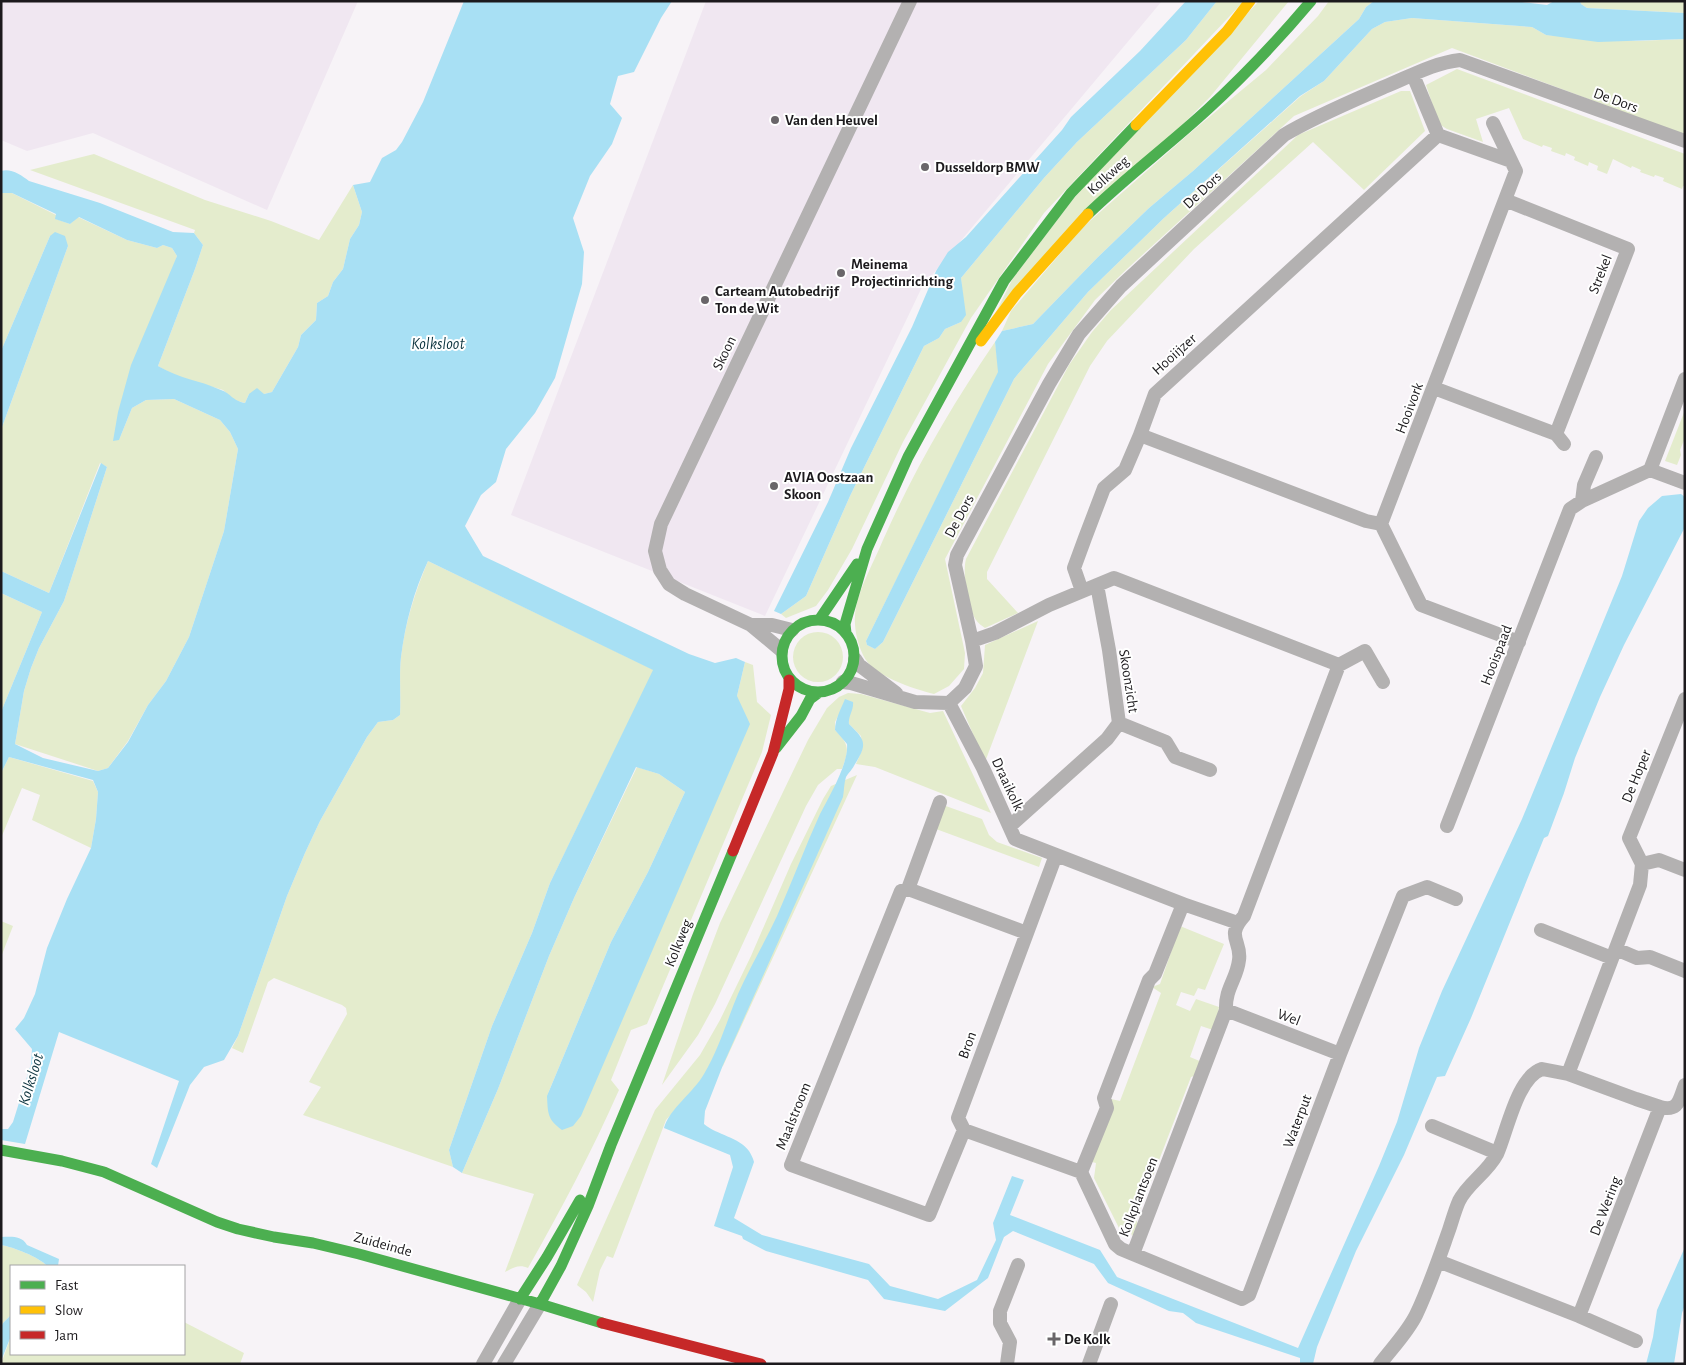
<svg xmlns="http://www.w3.org/2000/svg" width="1686" height="1365" font-family="'Alegreya Sans',sans-serif">
<style>
.built{fill:#f0e7f1}
.green{fill:#e4eccd}
.water{fill:#a8e0f4}
.lines{fill:none;stroke-linecap:round;stroke-linejoin:round}
.street{stroke:#b3b1b1;stroke-width:14}
.fast{stroke:#4caf50;stroke-width:11}
.slow{stroke:#ffc107;stroke-width:11}
.jam{stroke:#c62828;stroke-width:11}
.poi-dot{fill:#696669;stroke:#fff;stroke-width:2}
.labels{text-anchor:middle;stroke-width:4;stroke-linejoin:round;paint-order:stroke}
.street-label{font-size:15px;fill:#1c1a1d;stroke:#fff}
.poi-label{font-size:15px;font-weight:bold;fill:#1c1a1d;stroke:#fff;text-anchor:start}
.water-label{font-size:16px;font-style:italic;fill:#0d343f;stroke:#fff}
</style>
<rect width="100%" height="100%" fill="#f7f3f7"/>
<path class="built" d="M1 1H358L267 210 93 133 27 151 1 140Z
M706 1H1162L922 287 765 616 511 515Z"/>
<path class="green" d="M1217 1H1244L1044 213 971 318 903 442 852 549 828 590 816 606 786 618 781 614 806 596 850 496 924 346 939 338 945 329 961 322 962 294 961 278 1044 178 1077 142 1186 40Z
M1259 1H1289L1210 97 995 314 1013 278 1074 198Z
M1329 1H1374L1366 7 1359 19 1193 171 1149 208 1097 258 1033 324 1002 331 1011 311 1083 227 1190 133 1266 70 1318 16Z
M1580 1H1685V13L1587 8 1581 4Z
M1412 18 1532 27 1546 35 1636 41 1685 39V135L1452 48 1294 116 1127 269 1095 300 1048 364 945 559 965 653 964 669 949 686 934 694C914 689 872 676 863 655 856 640 853 623 856 607 861 584 874 562 883 540 914 470 952 405 995 342L999 372 866 641 867 645 875 649 883 642 1014 379 1018 374 1088 292 1164 218 1301 96 1324 81 1372 29 1385 22Z
M1457 69 1685 154V186H1683L1682 189 1663 181 1664 178 1655 175 1654 177 1640 172 1641 170 1632 166 1631 168 1613 159 1607 174 1597 170 1598 166 1589 162 1588 166 1574 160 1575 157 1566 153 1565 156 1551 151 1552 148 1543 145 1542 147 1523 139 1509 108 1476 119 1483 142 1447 129 1439 124 1426 85Z
M1401 91H1410L1425 131 1364 190 1313 142 1194 249 1107 341 1090 366 987 572V579L1018 613 985 628C982 626 978 623 976 620 968 608 962 573 966 559L1069 365 1092 332 1111 310 1298 135Z
M94 154 205 200 271 221 319 240 353 185 362 212 359 225 350 239 343 269 333 282 328 296 317 303 316 320 301 335 298 347 272 392 264 394H249L245 403 234 400 223 390 175 376 158 366 195 269 203 245 194 233 195 230 30 170Z
M1 193H12L56 215V219L70 224 78 217 127 240 157 248 163 245 172 248 177 256 119 440 132 408 146 400 174 399 220 420 230 432 238 449 224 531 189 637 166 681 148 705 128 741 108 768 98 771 15 744 24 691 31 668 39 648 64 601 107 467 100 463 49 593 1 571V430L68 246 50 236 1 351Z
M1685 410V438L1680 450 1681 455 1677 465 1665 461Z
M428 561 654 670 550 883 532 933 492 1026 449 1150 453 1167 303 1115 321 1087 309 1082 347 1014 346 1008 342 1005 274 978 268 982 243 1053 232 1048 238 1036 287 896 305 853 320 821 367 737 378 722 393 720 400 715C401 696 399 676 401 657 405 623 415 592 428 561Z
M1 593 42 612 1 712Z
M1038 621 985 762 961 706 975 688 983 673 985 645Z
M793 657a25 25 0 1 1 50 0a25 25 0 1 1-50 0Z
M745 662 753 665 757 702 771 715 762 752 647 1024 631 1030 611 1080 619 1090C592 1151 561 1210 528 1268 519 1264 513 1268 505 1272L534 1194 462 1173 498 1089 549 956 574 898 637 767 659 774 685 792 648 872 611 942 547 1096 737 696Z
M848 693 861 694 930 713 943 711 991 813 875 767 856 764 862 750 861 736 849 724V714L838 716 835 722V730C850 745 849 750 842 769H837L818 785 806 806 715 1004 698 1035 662 1085 693 994 720 923 808 740 827 708 839 697Z
M9 757 93 781 98 792 96 819 91 848 32 820 40 795 22 788 1 838V773Z
M857 775 723 1066 705 1074 695 1088 666 1120 613 1258 607 1256 600 1270 593 1302 586 1292 577 1285 655 1110 700 1055 720 1020 751 956 791 864 823 799 831 786Z
M943 805 982 819 989 835 997 842 1042 858 1039 867 936 829Z
M1 921 13 926 1 957Z
M1180 926 1224 944 1205 990 1198 988 1194 996 1181 992 1176 1005 1190 1011 1196 999 1219 1007 1217 1021 1213 1030 1201 1026 1190 1057 1202 1062 1197 1075 1191 1077 1136 1220 1139 1226 1132 1236 1131 1232 1125 1233 1119 1228 1094 1178 1096 1163 1092 1162 1111 1099 1120 1101 1161 993 1152 987 1160 984Z
M1 1245C13 1247 39 1257 47 1266H11V1315L3 1323 1 1327Z
M184 1322 244 1353 240 1364H1L11 1336V1354H184Z"/>
<path class="water" d="M464 1H672L661 18 634 72 618 76 610 104 622 118 612 144 590 176 573 218 584 252 582 284 555 378 535 413 506 449 496 482 481 495 465 526 483 556 689 654 715 663 736 658 745 662 737 696 750 724 581 1116 573 1126 562 1130C547 1119 548 1113 547 1096L611 942 648 872 685 792 659 774 636 767 574 898 549 956 498 1089 462 1173 453 1167 449 1150 492 1026 532 933 550 883 653 670 428 561C414 591 405 624 401 657 399 676 401 696 400 715L393 720 378 722 367 737 320 821 305 853 287 896 238 1036 224 1060 204 1067 190 1085 157 1168 151 1164 179 1081 59 1032 25 1144 1 1140V1129H8L13 1122 31 1064 32 1049 15 1029 24 1018 35 994 47 948 67 899 91 848 96 819 98 792 93 780 9 757 1 773V712L42 612 1 593V571L49 593 101 463 107 467 64 601 39 648 31 668 24 691 15 744 43 758 98 771 108 768 128 742 148 705 166 681 189 637 224 531 238 449 230 432 220 420 174 399 146 400 132 408 119 440 113 441 118 412 131 365 177 256 172 248 163 245 157 248 127 240 79 217 70 224 55 219 56 214 12 193H1V171C11 168 21 175 29 181L100 203 173 232 194 233 203 245 195 269 158 366C180 379 199 380 221 390 232 394 231 400 245 403L249 394 257 388 264 394 272 392 298 347 301 335 316 320 317 303 328 296 333 282 343 269 350 239 359 225 362 212 353 185 370 182 382 158 396 150 402 142 423 102Z
M1186 1H1217L1186 40 1077 142 1044 178 961 278 966 315 961 322 945 329 939 338 924 346 850 496 806 596 781 614 774 611 828 502 851 448 912 327 936 271 948 252 966 237 1062 130 1071 117 1140 51Z
M1374 1H1513L1547 5 1554 1H1580L1581 4 1587 8 1685 13V39L1598 42 1546 35 1532 27 1412 18 1385 22 1372 29 1324 81 1300 96 1164 218 1088 292 1018 374 1014 379 883 642 875 649 867 645 866 641 998 372 995 342 1002 331 1033 324 1097 258 1149 208 1193 171 1359 19 1366 7Z
M55 232 65 236 68 246 1 430V351L50 236Z
M1681 494 1685 497V527L1624 645 1600 697 1575 758 1564 793 1548 836 1544 838 1471 1018 1445 1076 1437 1077 1404 1155 1356 1251 1317 1347 1313 1364H1300V1358L1196 1323 1183 1313 1169 1311 1108 1283 1094 1264 1013 1231 1004 1237 988 1278 945 1311 884 1299 868 1280 766 1251 743 1239 742 1236 714 1226 733 1167 730 1155 664 1128C669 1109 694 1092 704 1074 719 1049 727 1020 738 994 750 967 765 942 777 916 792 882 805 847 820 814 829 797 849 763 847 744L835 730C835 719 841 709 845 699L853 702C854 710 848 716 849 724 865 740 868 743 855 764 853 769 848 773 846 777 844 783 844 791 843 797L723 1065 705 1111 704 1124C717 1135 739 1137 749 1151 751 1154 753 1158 754 1162L734 1218 762 1235 869 1264 890 1286 938 1299 977 1280 996 1240 993 1223 1012 1176 1024 1180 1010 1215 1100 1250 1117 1277 1298 1348 1379 1166 1397 1122 1419 1048 1442 991 1522 819 1622 576 1639 521 1648 508 1662 496Z
M1 1237C11 1237 21 1235 27 1245L59 1259 58 1266H47C39 1257 13 1247 1 1245Z
M1685 1247V1305L1682 1313 1674 1364H1646L1653 1337 1657 1310Z
M11 1315V1336L1 1361V1327L3 1323Z"/>
<g class="lines">
<path class="street" d="M1413 75 1438 135 1511 161
M1493 123 1516 171 1381 524 1421 605 1519 642
M1505 200 1628 249 1556 434
M1434 388 1556 434 1564 444
M1650 470 1685 379
M1650 470 1685 483
M1582 501 1584 485 1596 457
M1381 524 1366 521 1140 435 1155 394 1438 135
M1082 591 1074 568 1085 538 1104 488 1125 470 1140 435
M751 625H772L792 630
M972 641 955 565 957 555 1049 384 1079 334 1121 286 1284 135C1316 116 1350 102 1384 87 1409 77 1433 63 1460 60L1685 141
M781 650 751 625 685 594 669 584 660 570 655 551 661 524 910 1
M855 659 859 665 896 693
M843 682 851 683 915 702 949 703
M1119 723 1166 742 1175 757 1210 770
M1010 826 1107 739 1119 723 1109 650 1097 585
M1447 826 1570 509 1582 501 1650 470
M1056 855 958 1118 964 1130 1081 1172
M1642 864 1659 860 1685 870
M908 889 940 802
M1183 904 1155 974 1149 980 1104 1098 1107 1108 1081 1172 1115 1244 1121 1249 1133 1254 1226 1010C1225 988 1237 979 1239 960 1242 941 1225 937 1244 916L1339 665 1365 651 1383 682
M1238 923 1183 904 1015 839 983 768 949 703 965 688 976 666 972 641 995 633 1049 605 1114 578 1339 665
M1541 930 1612 958
M1616 949 1637 958 1650 957 1685 971
M1226 1010 1340 1054
M1568 1074 1636 1099 1660 1107 1579 1316
M1660 1107C1679 1112 1679 1100 1685 1085
M1432 1126 1497 1153
M964 1130 929 1215 791 1165 901 891 908 889 1027 933
M1133 1254 1242 1299 1249 1295 1340 1054 1403 896 1427 887 1456 899
M1438 1261 1579 1316 1636 1341
M483 1364 520 1299
M504 1364 540 1304
M1007 1364 1010 1342 1000 1323V1311L1018 1265
M1089 1364 1111 1304
M1380 1364C1392 1348 1407 1333 1416 1315 1429 1288 1439 1258 1449 1230 1452 1221 1455 1210 1459 1201 1468 1183 1487 1173 1497 1154 1507 1132 1517 1077 1542 1069L1568 1074 1640 885 1642 864 1629 838 1685 699"/>
<path class="fast" d="M1088 214C1126 177 1169 145 1208 109 1245 75 1279 39 1311 1
M782 656a36 36 0 1 1 72 0a36 36 0 1 1-72 0Z
M819 620 857 564
M846 633 845 624 867 549 908 457 1004 281 1071 193 1136 125
M776 748 801 716 810 699 818 693
M1 1150 62 1161 104 1172 217 1222 238 1229 274 1237 313 1243 359 1254 540 1304 602 1323
M520 1299 547 1257 580 1200
M540 1304 561 1266 588 1206 611 1145 733 851"/>
<path class="slow" d="M1136 125 1227 31 1250 1
M981 341 1017 293 1088 214"/>
<path class="jam" d="M733 851 773 753 789 689V680
M602 1323 761 1364"/>
</g>
<g class="poi-dot">
<circle cx="775" cy="120" r="5"/>
<circle cx="925" cy="167" r="5"/>
<circle cx="841" cy="273" r="5"/>
<circle cx="705" cy="300" r="5"/>
<circle cx="774" cy="486" r="5"/>
<path d="M1051.5 1331.5h5v5h5v5h-5v5h-5v-5h-5v-5h5z"/>
</g>
<g class="labels">
<g class="street-label">
<text transform="translate(1616 100) rotate(20)" y="5">De Dors</text>
<text transform="translate(1108 175) rotate(-42)" y="5">Kolkweg</text>
<text transform="translate(1202 190) rotate(-43)" y="5">De Dors</text>
<text transform="translate(1600 274) rotate(-69)" y="5">Strekel</text>
<text transform="translate(724 353) rotate(-64)" y="5">Skoon</text>
<text transform="translate(1174 354) rotate(-42)" y="5">Hooiijzer</text>
<text transform="translate(1409 408) rotate(-69)" y="5">Hooivork</text>
<text transform="translate(959 516) rotate(-62)" y="5">De Dors</text>
<text transform="translate(1496 655) rotate(-69)" y="5">Hooispaad</text>
<text transform="translate(1129 681) rotate(81)" y="5">Skoonzicht</text>
<text transform="translate(1636 776) rotate(-68)" y="5">De Hoper</text>
<text transform="translate(1008 784) rotate(65)" y="5">Draaikolk</text>
<text transform="translate(678 943) rotate(-68)" y="5">Kolkweg</text>
<text transform="translate(1289 1017) rotate(21)" y="5">Wel</text>
<text transform="translate(967 1045) rotate(-70)" y="5">Bron</text>
<text transform="translate(793 1116) rotate(-68)" y="5">Maalstroom</text>
<text transform="translate(1297 1121) rotate(-69)" y="5">Waterput</text>
<text transform="translate(1138 1197) rotate(-69)" y="5">Kolkplantsoen</text>
<text transform="translate(1605 1206) rotate(-69)" y="5">De Wering</text>
<text transform="translate(383 1244) rotate(15)" y="5">Zuideinde</text>
</g>
<g class="poi-label">
<text x="785" y="125">Van den Heuvel</text>
<text x="935" y="172">Dusseldorp BMW</text>
<text x="851" y="269">Meinema<tspan x="851" dy="17">Projectinrichting</tspan></text>
<text x="715" y="296">Carteam Autobedrijf<tspan x="715" dy="17">Ton de Wit</tspan></text>
<text x="784" y="482">AVIA Oostzaan<tspan x="784" dy="17">Skoon</tspan></text>
<text x="1064" y="1344">De Kolk</text>
</g>
<g class="water-label">
<text x="438" y="349">Kolksloot</text>
<text transform="translate(30 1079) rotate(-73)" y="6">Kolksloot</text>
</g>
</g>
<rect width="1686" height="1365" fill="none" stroke="#1c1a1d" stroke-width="5"/>
<rect x="10" y="1265" width="175" height="90" fill="#ffffff" stroke="#a4a3a5"/>
<rect x="20" y="1281" width="25" height="8" fill="#4caf50" stroke="#a4a3a5"/>
<text x="55" y="1290" font-size="15" fill="#1c1a1d">Fast</text>
<rect x="20" y="1306" width="25" height="8" fill="#ffc107" stroke="#a4a3a5"/>
<text x="55" y="1315" font-size="15" fill="#1c1a1d">Slow</text>
<rect x="20" y="1331" width="25" height="8" fill="#c62828" stroke="#a4a3a5"/>
<text x="55" y="1340" font-size="15" fill="#1c1a1d">Jam</text>
</svg>
